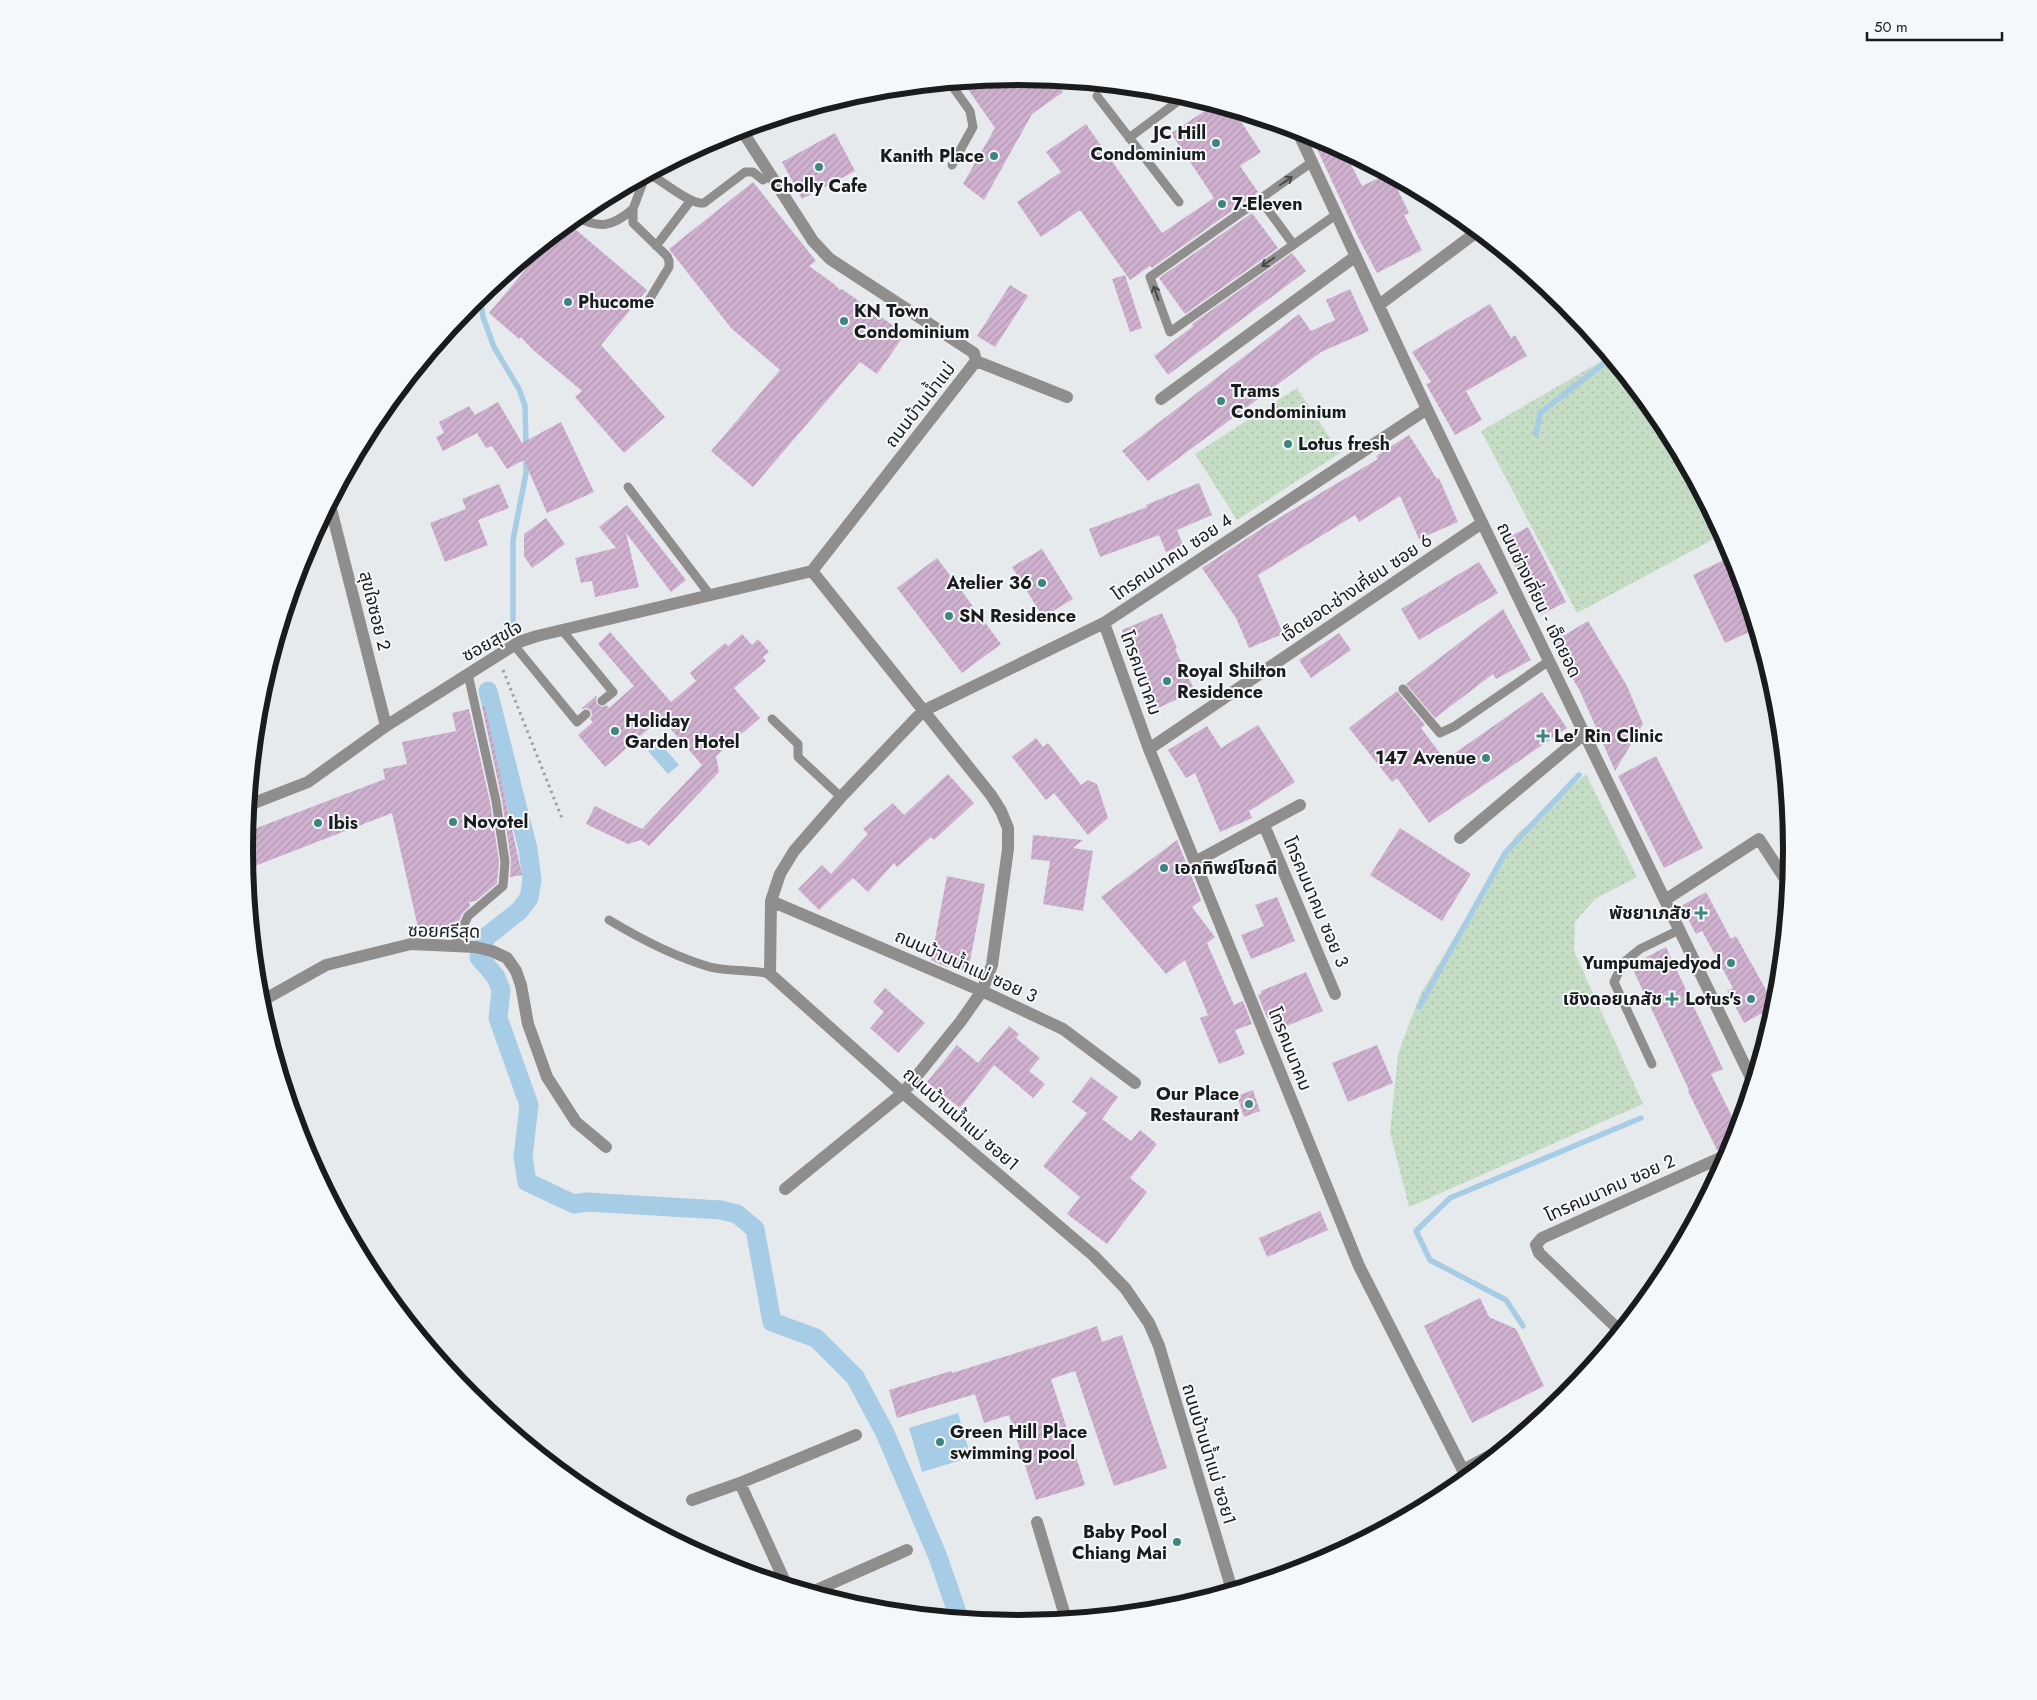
<svg xmlns="http://www.w3.org/2000/svg" width="2037" height="1700" font-family="Jost,'Noto Sans Thai',sans-serif">
<style>
.green{fill:url(#green-dots)}
.water{fill:#a7cce5}
.lines{fill:none;stroke-linecap:round;stroke-linejoin:round}
.stream{stroke:#a7cce5;stroke-width:5.5}
.canal{stroke:#a7cce5;stroke-width:19}
.building{fill:url(#building-hatch)}
.path{stroke:#9d9fa1;stroke-width:3;stroke-dasharray:2.5 4;stroke-linecap:butt}
.lane{stroke:#908e8d;stroke-width:9}
.street{stroke:#908e8d;stroke-width:12}
.oneway{stroke:#494949}
.poi-dot{fill:#3e857f;stroke:#f4f8fa;stroke-width:2}
.labels{text-anchor:middle;stroke-width:4;stroke-linejoin:round;paint-order:stroke}
.poi-label{font-size:18px;font-weight:bold;fill:#1a1b1c;stroke:#f4f8fa;text-anchor:start}
.street-label{font-size:18px;fill:#1a1b1c;stroke:#f4f8fa}
.rim{fill:none;stroke:#1a1b1c;stroke-width:6}
</style>
<defs>
<pattern id="green-dots" width="8" height="8" patternUnits="userSpaceOnUse" patternTransform="scale(1.25)"><rect width="8" height="8" fill="#c6ddc5"/><path d="M2 2h.1M6 6h.1" fill="none" stroke="#aabda9" stroke-width="1.8" stroke-linecap="round"/></pattern>
<pattern id="building-hatch" width="6" height="6" patternUnits="userSpaceOnUse" patternTransform="scale(1.25)"><rect width="6" height="6" fill="#cfb1cf"/><path d="M-1 1l2-2M0 6l6-6M5 7l2-2" fill="none" stroke="#b198b1"/></pattern>
</defs>
<rect width="100%" height="100%" fill="#e7eaed"/>
<path class="green" d="M1610 356 1662 420 1720 530 1721 535 1577 613 1481 431Z
M1297 388 1340 453 1237 520 1195 454Z
M1586 774 1637 877 1595 899 1575 922 1574 951 1643 1104 1409 1207 1390 1132 1398 1054 1420 995 1515 836Z"/>
<path class="water" d="M659 742 679 765 668 774 648 751Z
M958 1413 971 1457 922 1472 909 1428Z"/>
<g class="lines">
<path class="stream" d="M480 296 483 317 494 347 519 389 525 406 526 446
M1536 434 1540 413 1611 358
M513 629V540L526 473V458
M1419 1007 1505 853 1579 775
M1523 1326 1506 1300 1430 1260 1416 1231 1450 1198 1641 1118"/>
<path class="canal" d="M488 691 528 849 532 880 529 898 519 911 486 937 479 957 496 977 501 990 498 1018 529 1105 523 1157 527 1182 574 1204 587 1202 721 1210 737 1214 755 1229 772 1322 816 1338 855 1377 885 1433 938 1557 959 1618"/>
</g>
<path class="building" d="M1019 76 1054 80 1063 92 1032 114 984 200 963 184 995 128 963 82Z
M1214 105 1234 111 1261 152 1240 166 1258 192 1152 268 1150 266 1130 280 1080 210 1041 237 1017 202 1061 172 1046 152 1086 124 1162 233 1214 198 1171 133Z
M835 133 855 171 802 199 782 162Z
M1310 134 1344 151 1362 186 1387 174 1391 176 1409 213 1404 215 1422 250 1377 273 1358 237Z
M753 182 816 261 809 266 834 284 840 290 842 289 905 334 877 374 860 362 753 487 711 451 780 370 731 328 669 249Z
M1252 213 1278 248 1185 314 1159 278Z
M568 223 647 290 601 345 665 417 624 453 575 397 582 391 532 349 521 337 519 339 489 313 556 233Z
M1292 253 1306 271 1168 375 1154 356 1193 326 1192 324Z
M1125 275 1142 328 1130 332 1112 279Z
M1010 285 1028 296 995 347 977 336Z
M1350 289 1369 331 1321 352 1148 481 1122 451 1299 314 1311 331 1335 320 1326 300Z
M1490 304 1511 338 1515 335 1527 356 1466 391 1482 420 1455 435 1426 384 1431 382 1412 352Z
M498 402 522 443 561 422 594 492 547 513 524 460 507 469 492 446 486 448 477 433 443 451 436 437 444 433 439 422 469 406 475 415Z
M1409 435 1437 479 1439 478 1458 522 1419 539 1400 496 1359 522 1355 515 1258 575 1283 634 1249 648 1236 618 1202 568 1267 525 1378 459 1376 456Z
M1199 483 1212 515 1177 530 1183 545 1166 552 1159 535 1100 557 1089 529 1147 507 1146 505Z
M499 484 509 508 478 520 488 545 445 562 430 523 466 509 462 499Z
M627 505 686 580 671 592 626 533 639 587 595 597 592 581 581 583 575 558 616 548 599 527Z
M546 518 565 544 532 568 524 556V534Z
M1528 527 1566 602 1540 615 1502 541Z
M1042 549 1073 599 1043 617 1012 567Z
M1734 555 1756 629 1725 643 1693 575Z
M937 558 1001 644 962 673 897 588Z
M1479 562 1498 593 1419 640 1401 609Z
M1503 609 1531 660 1496 679 1493 674 1435 718 1406 684Z
M1162 613 1177 648 1175 649 1195 691 1156 709 1122 630Z
M1588 621 1627 686 1643 724 1615 771 1580 691 1562 661 1553 642Z
M610 632 671 702 696 681 690 673 725 643 728 646 742 634 752 645 758 639 769 652 763 657 766 661 734 688 760 718 716 756 719 772 649 846 641 840 628 844 586 824 595 806 642 829 702 765 661 718 605 767 578 735 593 722 590 719 592 715 591 710 587 708 581 709 597 695 596 702 598 705 603 707 606 705 609 708 634 686 598 644Z
M1339 633 1351 650 1311 678 1299 660Z
M1397 691 1425 725 1421 728 1445 760 1542 692 1567 728 1429 823 1397 778 1392 782 1349 728Z
M485 706 522 875 510 877 511 861 502 800 482 707Z
M469 709 490 802 499 862 497 883 476 901 469 902 470 906 463 913 457 924 419 932 392 813 247 869 245 850 246 832 385 779 383 769 407 764 402 742 456 731 452 713Z
M1258 725 1295 782 1249 811 1252 818 1220 832 1195 773 1186 778 1168 750 1207 726 1221 748Z
M1036 738 1043 747 1048 743 1081 785 1088 780 1097 784 1108 818 1088 835 1054 793 1046 800 1012 757Z
M1656 756 1703 848 1664 868 1618 776Z
M948 774 974 803 934 840 931 837 897 867 894 863 868 892 853 878 819 910 798 889 822 865 831 874 868 834 863 829 893 803 904 815Z
M1400 828 1471 874 1442 921 1370 875Z
M1033 835 1083 840 1073 848 1093 851 1083 911 1043 904 1050 861 1031 859Z
M1177 840 1201 900 1192 907 1215 937 1207 943 1234 1005 1243 1001 1252 1024 1235 1030 1245 1054 1219 1064 1200 1018 1208 1015 1185 960 1166 974 1101 897Z
M947 876 985 884 968 971 944 966 931 960Z
M1706 892 1731 939 1736 936 1775 1006 1744 1023 1727 991 1733 988 1702 931 1696 934 1681 906Z
M1277 897 1295 941 1251 959 1241 935 1264 926 1255 905Z
M1666 947 1723 1069 1711 1074 1738 1129 1735 1142 1717 1150 1688 1091 1689 1090 1631 965Z
M1306 972 1323 1011 1277 1030 1271 1017 1267 1018 1258 995 1261 994V991Z
M885 988 925 1023 898 1053 870 1028 884 1012 873 1002Z
M1009 1026 1019 1034 1016 1038 1040 1058 1029 1071 1045 1084 1033 1098 994 1065 960 1108 927 1082 957 1045 978 1063Z
M1377 1045 1393 1083 1348 1102 1332 1063Z
M1091 1077 1118 1097 1102 1119 1131 1141 1140 1130 1157 1144 1130 1178 1147 1192 1107 1244 1067 1214 1080 1197 1043 1166 1087 1113 1072 1102Z
M1253 1090 1260 1111 1244 1117 1237 1096Z
M1320 1211 1328 1230 1267 1257 1259 1238Z
M1480 1298 1489 1317 1516 1329 1544 1386 1472 1423 1424 1326Z
M1097 1326 1102 1342 1122 1335 1167 1468 1114 1486 1075 1371 1051 1379 1085 1485 1036 1500 1009 1415 984 1423 975 1394 897 1418 889 1390 951 1371 952 1373 1064 1338Z"/>
<g class="lines">
<path class="path" d="M503 670 563 821"/>
<path class="lane" d="M950 83 970 111 973 127 952 165
M1097 96 1179 202
M1129 138 1185 96
M1312 162 1150 277 1170 332 1337 214
M650 174C662 181 692 206 704 203L745 172H753L763 180 771 175
M645 177 633 209V223L667 256 669 261V267L649 300
M1260 199 1293 244
M576 217C600 229 612 227 633 209
M656 246 691 200
M628 487 710 595
M562 630 613 692 602 701
M514 645 577 722 586 714
M1403 689 1440 733 1455 726 1549 661
M772 719 798 744V757L841 797
M609 920C639 938 675 957 710 967 729 972 751 969 770 974
M454 946 468 916 503 886 505 862 496 801 468 674
M1652 1064 1614 982 1623 963 1640 949 1679 930"/>
<path class="street" d="M741 129 813 241 830 259 974 353 976 361 812 571
M1297 130 1427 409 1753 1082
M1379 305 1478 231
M976 361 1067 397
M1161 399 1356 256
M330 505 386 726
M1104 623 1149 749 1359 1266 1467 1478
M1149 749 1482 523
M249 805 308 782 386 726 519 642 537 636 812 571
M1264 825 1335 994
M1460 838 1584 734
M1195 862 1300 805
M1665 900 1759 839 1789 885
M771 901 982 991 1063 1029 1135 1083
M260 1002 326 965 411 944 475 947 492 951 507 958 516 971 521 985 528 1024 547 1077 576 1122 606 1147
M785 1189 903 1093 961 1021 982 991 992 965 1008 849V828L1001 811 991 795 812 571
M1620 1331 1539 1253 1536 1245 1542 1238 1729 1154
M1463 1470 1504 1448
M740 1483 786 1584
M692 1500 740 1483 856 1435
M1037 1522 1066 1619
M1232 1590 1159 1346 1149 1323 1125 1288 1094 1256 903 1093 770 974 771 901 780 874 794 851 841 797 923 711 1104 623 1427 409
M812 1592 907 1550"/>
</g>
<defs><path id="oneway-shaft" d="M-6 0H5M1.5-3L5.5 0L1.5 3" fill="none" stroke-width="1.6" stroke-linecap="round" stroke-linejoin="round" transform="scale(1.25)"/></defs>
<g class="oneway">
<use href="#oneway-shaft" transform="translate(1286 181) rotate(-35)"/>
<use href="#oneway-shaft" transform="translate(1268 262) rotate(145)"/>
<use href="#oneway-shaft" transform="translate(1156 293) rotate(-110)"/>
</g>
<g class="poi-dot">
<circle cx="1216" cy="143" r="5"/>
<circle cx="994" cy="156" r="5"/>
<circle cx="819" cy="167" r="5"/>
<circle cx="1222" cy="204" r="5"/>
<circle cx="568" cy="302" r="5"/>
<circle cx="844" cy="321" r="5"/>
<circle cx="1221" cy="401" r="5"/>
<circle cx="1288" cy="444" r="5"/>
<circle cx="1042" cy="583" r="5"/>
<circle cx="949" cy="616" r="5"/>
<circle cx="1167" cy="681" r="5"/>
<circle cx="615" cy="731" r="5"/>
<path d="M1540.5 728.5h5v5h5v5h-5v5h-5v-5h-5v-5h5z"/>
<circle cx="1486" cy="758" r="5"/>
<circle cx="453" cy="822" r="5"/>
<circle cx="318" cy="823" r="5"/>
<circle cx="1164" cy="868" r="5"/>
<path d="M1698.5 905.5h5v5h5v5h-5v5h-5v-5h-5v-5h5z"/>
<circle cx="1731" cy="963" r="5"/>
<path d="M1669.5 991.5h5v5h5v5h-5v5h-5v-5h-5v-5h5z"/>
<circle cx="1751" cy="999" r="5"/>
<circle cx="1249" cy="1104" r="5"/>
<circle cx="940" cy="1442" r="5"/>
<circle cx="1177" cy="1542" r="5"/>
</g>
<g class="labels">
<g class="poi-label">
<text x="1206" y="139" text-anchor="end">JC Hill<tspan x="1206" dy="21">Condominium</tspan></text>
<text x="984" y="162" text-anchor="end">Kanith Place</text>
<text x="819" y="192" text-anchor="middle">Cholly Cafe</text>
<text x="1232" y="210">7-Eleven</text>
<text x="578" y="308">Phucome</text>
<text x="854" y="317">KN Town<tspan x="854" dy="21">Condominium</tspan></text>
<text x="1231" y="397">Trams<tspan x="1231" dy="21">Condominium</tspan></text>
<text x="1298" y="450">Lotus fresh</text>
<text x="1032" y="589" text-anchor="end">Atelier 36</text>
<text x="959" y="622">SN Residence</text>
<text x="1177" y="677">Royal Shilton<tspan x="1177" dy="21">Residence</tspan></text>
<text x="625" y="727">Holiday<tspan x="625" dy="21">Garden Hotel</tspan></text>
<text x="1554" y="742">Le' Rin Clinic</text>
<text x="1476" y="764" text-anchor="end">147 Avenue</text>
<text x="463" y="828">Novotel</text>
<text x="328" y="829">Ibis</text>
<text x="1174" y="874">เอกทิพย์โชคดี</text>
<text x="1691" y="919" text-anchor="end">พัชยาเภสัช</text>
<text x="1721" y="969" text-anchor="end">Yumpumajedyod</text>
<text x="1662" y="1005" text-anchor="end">เชิงดอยเภสัช</text>
<text x="1741" y="1005" text-anchor="end">Lotus's</text>
<text x="1239" y="1100" text-anchor="end">Our Place<tspan x="1239" dy="21">Restaurant</tspan></text>
<text x="950" y="1438">Green Hill Place<tspan x="950" dy="21">swimming pool</tspan></text>
<text x="1167" y="1538" text-anchor="end">Baby Pool<tspan x="1167" dy="21">Chiang Mai</tspan></text>
</g>
<g class="street-label">
<text transform="translate(920 405) rotate(-52)" y="6">ถนนบ้านน้ำแม่</text>
<text transform="translate(1172 557) rotate(-34)" y="6">โทรคมนาคม ซอย 4</text>
<text transform="translate(1356 588) rotate(-34)" y="6">เจ็ดยอด-ช่างเคี่ยน ซอย 6</text>
<text transform="translate(1539 600) rotate(64)" y="6">ถนนช่างเคี่ยน - เจ็ดยอด</text>
<text transform="translate(375 611) rotate(76)" y="6">สุขใจซอย 2</text>
<text transform="translate(492 641) rotate(-29)" y="6">ซอยสุขใจ</text>
<text transform="translate(1141 673) rotate(70)" y="6">โทรคมนาคม</text>
<text transform="translate(1316 902) rotate(67)" y="6">โทรคมนาคม ซอย 3</text>
<text transform="translate(444 931) rotate(1)" y="6">ซอยศรีสุด</text>
<text transform="translate(966 966) rotate(24)" y="6">ถนนบ้านน้ำแม่ ซอย 3</text>
<text transform="translate(1290 1049) rotate(68)" y="6">โทรคมนาคม</text>
<text transform="translate(961 1119) rotate(41)" y="6">ถนนบ้านน้ำแม่ ซอย1</text>
<text transform="translate(1610 1188) rotate(-24)" y="6">โทรคมนาคม ซอย 2</text>
<text transform="translate(1209 1454) rotate(73)" y="6">ถนนบ้านน้ำแม่ ซอย1</text>
</g>
</g>
<path d="M0 0H2037V1700H0ZM253 850a765 765 0 1 1 1530 0a765 765 0 1 1-1530 0Z" fill="#f4f8fa" fill-rule="evenodd"/>
<path class="rim" d="M253 850a765 765 0 1 1 1530 0a765 765 0 1 1-1530 0Z"/>
<path d="M1867 32v8h135v-8" fill="none" stroke="#1a1b1c" stroke-width="2.5"/>
<text x="1874" y="32" font-size="15" fill="#1a1b1c" stroke="#f4f8fa" stroke-width="4" paint-order="stroke">50 m</text>
</svg>
